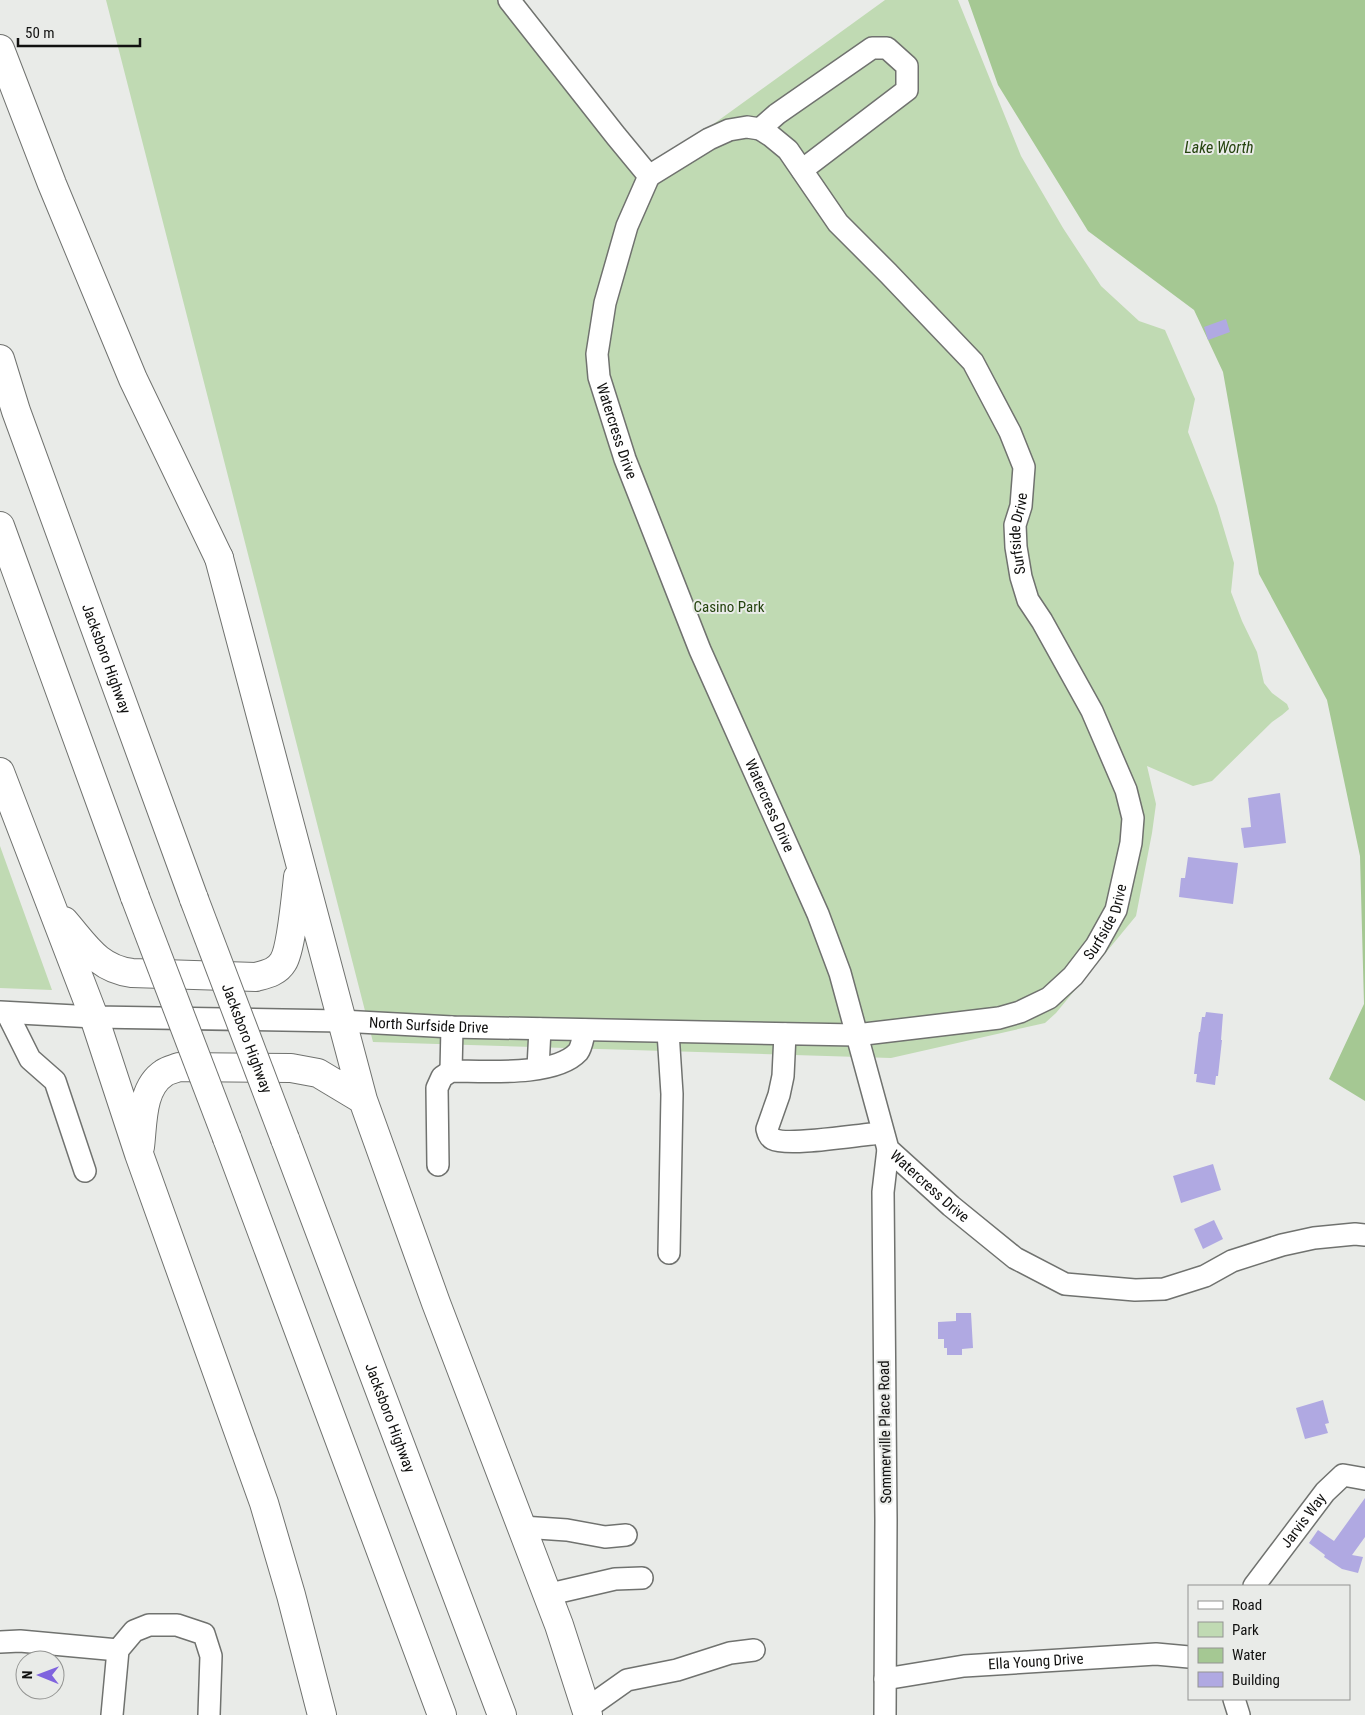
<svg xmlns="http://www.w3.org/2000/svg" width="1365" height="1715" font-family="'Roboto Condensed',sans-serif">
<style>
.green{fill:#c0dab3}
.water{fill:#a5c893}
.building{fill:#b0a9e2}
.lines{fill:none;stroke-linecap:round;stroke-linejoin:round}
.minor-casing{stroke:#70726f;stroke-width:24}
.major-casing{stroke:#70726f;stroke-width:30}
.highway-casing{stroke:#70726f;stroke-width:30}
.minor{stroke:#fff;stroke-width:21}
.major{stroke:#fff;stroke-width:28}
.highway{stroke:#fff;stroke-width:28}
.highway-bridge-casing{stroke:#70726f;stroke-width:30;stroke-linecap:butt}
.highway-bridge{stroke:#fff;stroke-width:28}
.labels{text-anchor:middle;stroke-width:4;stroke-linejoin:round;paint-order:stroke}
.street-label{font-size:15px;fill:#111110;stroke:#e9ebe8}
.park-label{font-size:15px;fill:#24430d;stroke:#e9ebe8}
.water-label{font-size:16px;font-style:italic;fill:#24430d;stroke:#e9ebe8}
</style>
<rect width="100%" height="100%" fill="#e9ebe8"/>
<path class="green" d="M106 0H524L654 167 885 0H958L1021 156 1063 228 1101 286 1139 321 1165 330 1195 399 1188 432 1217 506 1234 563 1231 592 1242 621 1257 652 1264 683 1272 693 1287 704 1289 709 1282 715 1272 722 1212 781 1193 786 1147 766 1156 804 1152 833 1136 916 1056 1013 1045 1023 891 1058 373 1042Z
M0 846 52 990 0 988Z"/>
<path class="water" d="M968 0H1365V1101L1329 1079 1364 1004 1360 856 1327 700 1259 574 1223 372 1194 310 1088 231 998 85Z"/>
<path class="building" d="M1226 319 1230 332 1208 340 1204 327Z
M1280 793 1286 843 1244 848 1241 828 1251 827 1248 798Z
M1188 857 1238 863 1233 904 1179 897 1181 878H1185Z
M1206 1012 1223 1014 1221 1040H1222L1218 1076H1216L1215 1085 1196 1082 1197 1074H1194L1199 1032H1200L1202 1017H1205Z
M1213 1164 1221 1190 1181 1203 1173 1176Z
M1214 1220 1223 1239 1203 1249 1194 1229Z
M956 1313H971L973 1348 962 1349V1355H947V1348H944V1339H938V1322L956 1321Z
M1323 1400 1329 1423 1325 1424 1328 1433 1305 1439 1296 1408Z
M1365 1498V1537L1352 1555 1363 1557 1358 1573 1342 1569 1324 1557 1325 1555 1309 1543 1318 1530 1334 1541Z"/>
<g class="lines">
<g class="minor-casing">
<g id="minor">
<path id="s1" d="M509 0 616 136 649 176 627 226 605 303 597 354 599 377 625 459 700 650 818 914 840 973 888 1149 951 1206 1015 1258 1065 1284 1135 1290 1164 1289 1205 1276 1232 1261 1282 1245 1314 1238 1355 1234 1365 1235"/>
<path d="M760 129 777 114 872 48H887L907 66V90L802 170"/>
<path id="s2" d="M0 1012 94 1017 341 1021 452 1027 856 1035 999 1018 1020 1012 1049 998 1073 976 1096 946 1116 910 1131 843 1133 818 1126 790 1092 711 1042 621 1028 600 1021 577 1016 547 1015 525 1021 506 1024 467 1010 432 973 362 888 273 838 223 788 150 771 136 760 129 747 127 729 130 709 139 649 176"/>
<path d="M7 1013 30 1059 55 1081 85 1171"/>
<path d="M668 1032 672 1094 669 1253"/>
<path d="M785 1034 783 1076 779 1095 767 1129C768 1133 769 1137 773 1139 788 1147 862 1134 883 1133"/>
<path d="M538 1068 540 1029"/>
<path d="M451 1071 452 1027"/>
<path d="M438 1165 437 1088 442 1077 451 1071C484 1071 555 1077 578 1052 582 1047 583 1036 585 1030"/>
<path d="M522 1527 567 1530 605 1537 626 1535"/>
<path id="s3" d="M1254 1586 1325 1492 1343 1475 1365 1479"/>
<path d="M546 1595 615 1579 642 1578"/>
<path d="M0 1642 20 1641 118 1650"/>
<path id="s4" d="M885 1679 964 1666 1156 1654 1189 1657"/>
<path d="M1234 1699 1239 1715"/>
<path d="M586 1709 627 1680 677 1670 730 1653 754 1650"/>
<path d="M112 1715 118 1650 134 1631 149 1625H177L204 1634 211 1656 209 1715"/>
<path d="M885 1715 886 1520 883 1192 888 1149"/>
</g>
</g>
<g class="major-casing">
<path id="major" d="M219 558 363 1100 436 1303 559 1625 588 1715
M0 772 94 1017 139 1154 264 1503 291 1595 322 1715
M64 921C85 945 98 969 132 973L256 977C267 974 277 972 283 962 291 950 296 895 298 877
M140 1147C143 1123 141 1088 164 1073 168 1070 174 1069 179 1067L291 1068 318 1073 363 1100"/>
</g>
<g class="highway-casing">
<g id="highway">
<path d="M0 49 52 184 133 379 219 558"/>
<path id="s5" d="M0 359 16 411 194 899"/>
<path d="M0 526 135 897"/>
<path d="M227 1138 442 1715"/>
<path id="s6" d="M285 1139 502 1715"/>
</g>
</g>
<use href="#minor" class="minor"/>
<use href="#major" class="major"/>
<use href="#highway" class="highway"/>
<g class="highway-bridge-casing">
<g id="highway-bridge">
<path d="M135 897 227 1138"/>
<path id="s7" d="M194 899 285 1139"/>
</g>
</g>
<use href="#highway-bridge" class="highway-bridge"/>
</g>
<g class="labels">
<g class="street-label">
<text dy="5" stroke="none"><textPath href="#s1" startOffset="491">Watercress Drive</textPath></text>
<text dy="5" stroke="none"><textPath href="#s2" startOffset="1571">Surfside Drive</textPath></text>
<text dy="5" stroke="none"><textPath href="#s5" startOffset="318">Jacksboro Highway</textPath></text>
<text dy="5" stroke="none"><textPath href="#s1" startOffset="896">Watercress Drive</textPath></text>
<text dy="5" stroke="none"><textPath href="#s2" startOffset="1151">Surfside Drive</textPath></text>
<text dy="5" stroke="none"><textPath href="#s2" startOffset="429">North Surfside Drive</textPath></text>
<text dy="5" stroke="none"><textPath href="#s7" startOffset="149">Jacksboro Highway</textPath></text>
<text dy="5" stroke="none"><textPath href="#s1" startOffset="1316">Watercress Drive</textPath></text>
<text dy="5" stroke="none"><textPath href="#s6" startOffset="298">Jacksboro Highway</textPath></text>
<text transform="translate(885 1432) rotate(-91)" y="5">Sommerville Place Road</text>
<text dy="5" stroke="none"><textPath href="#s3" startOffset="82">Jarvis Way</textPath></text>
<text dy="5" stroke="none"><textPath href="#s4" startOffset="152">Ella Young Drive</textPath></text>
</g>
<g class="park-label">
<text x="729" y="612">Casino Park</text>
</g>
<g class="water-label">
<text x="1219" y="153">Lake Worth</text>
</g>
</g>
<rect x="1188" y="1585" width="162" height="115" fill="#e9ebe8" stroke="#939492"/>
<rect x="1198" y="1601" width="25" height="8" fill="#ffffff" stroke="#939492"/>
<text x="1232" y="1610" font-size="15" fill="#111110">Road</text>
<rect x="1198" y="1622" width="25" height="15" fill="#c0dab3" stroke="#939492"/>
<text x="1232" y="1635" font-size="15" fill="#111110">Park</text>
<rect x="1198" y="1648" width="25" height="15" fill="#a5c893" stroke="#939492"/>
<text x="1232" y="1660" font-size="15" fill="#111110">Water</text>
<rect x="1198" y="1672" width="25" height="15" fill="#b0a9e2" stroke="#939492"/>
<text x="1232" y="1685" font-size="15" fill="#111110">Building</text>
<g transform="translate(40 1675) rotate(271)"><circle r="24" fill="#e9ebe8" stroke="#939492"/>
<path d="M0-4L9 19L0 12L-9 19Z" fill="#7f63de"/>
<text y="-8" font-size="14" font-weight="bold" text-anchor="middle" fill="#111110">N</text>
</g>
<path d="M18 38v8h122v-8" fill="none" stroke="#111110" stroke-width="2.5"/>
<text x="25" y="38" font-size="15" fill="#111110" stroke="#e9ebe8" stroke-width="4" paint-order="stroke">50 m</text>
</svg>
